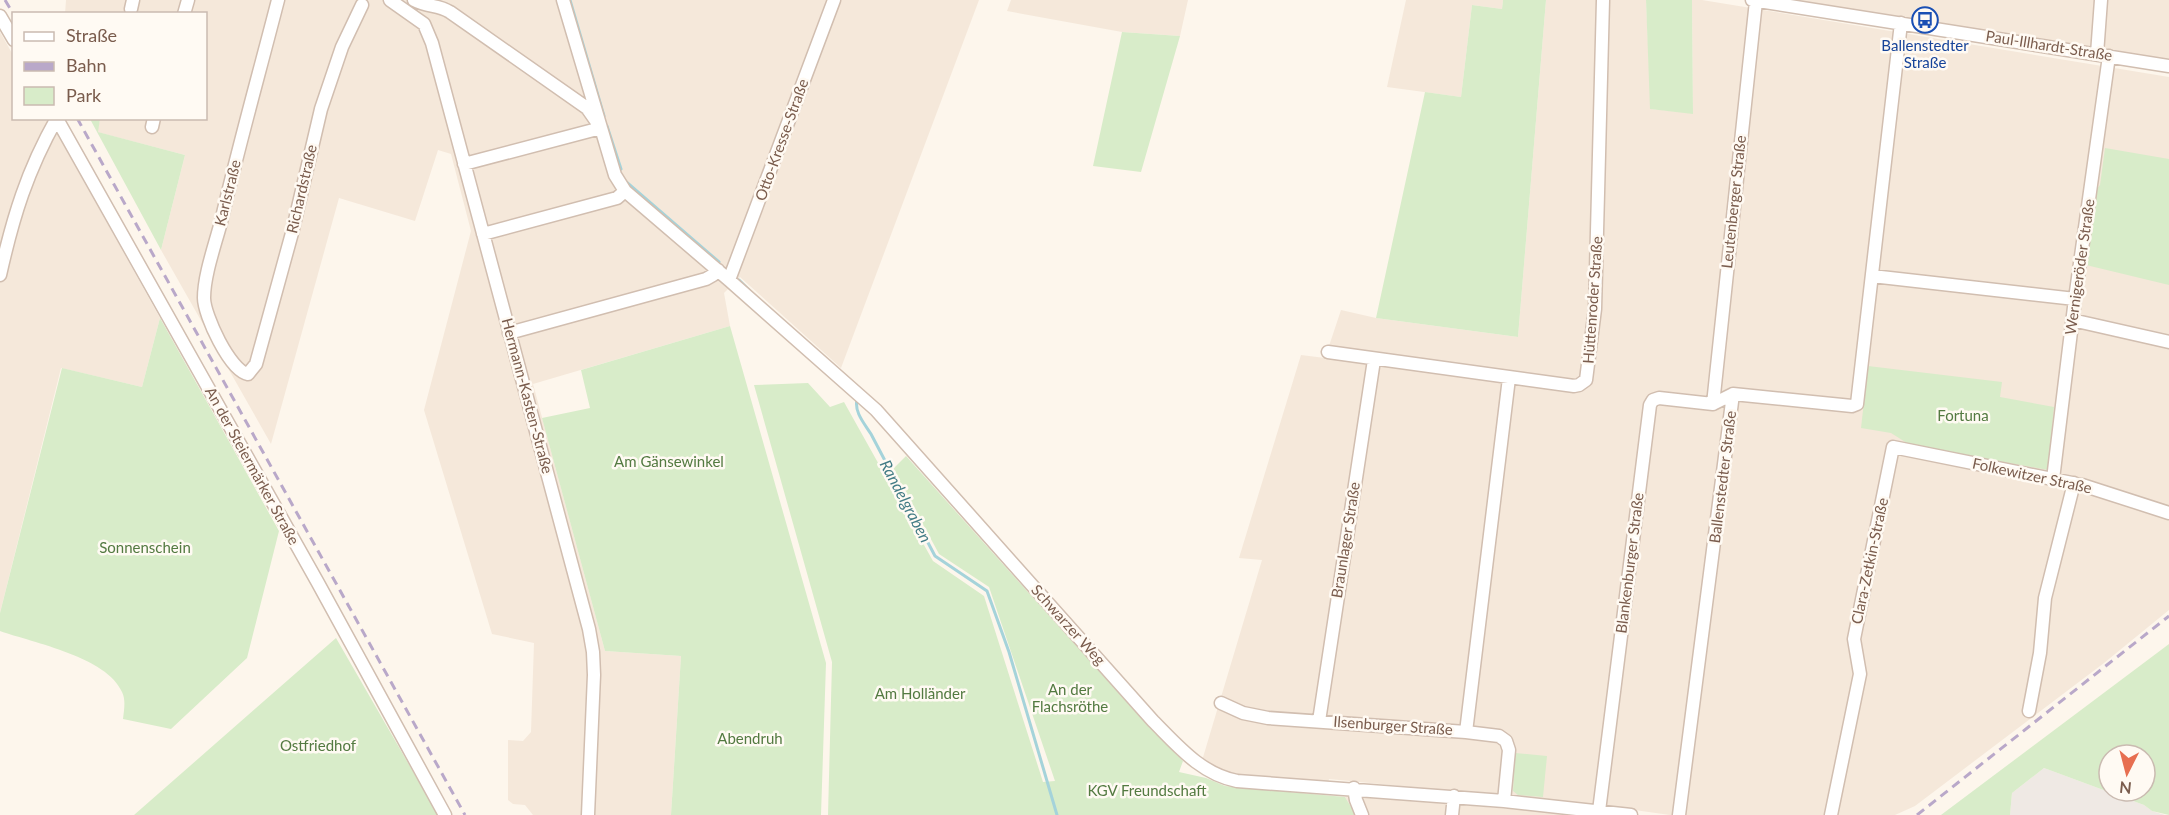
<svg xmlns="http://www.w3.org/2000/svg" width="2169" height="815" font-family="Lato,sans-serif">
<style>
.residential{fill:#f5e8da}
.industrial{fill:#efe9e4}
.green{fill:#d8ecc9;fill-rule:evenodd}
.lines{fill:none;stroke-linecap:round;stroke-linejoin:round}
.stream{stroke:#a5d3da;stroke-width:3}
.minor-casing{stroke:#d1beb0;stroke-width:15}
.minor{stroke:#fff;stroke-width:12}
.rail{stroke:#b9a8c9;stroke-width:3;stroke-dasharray:9 6;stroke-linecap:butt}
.labels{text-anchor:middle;stroke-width:5;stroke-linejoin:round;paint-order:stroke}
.transit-label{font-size:15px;fill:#164399;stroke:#fffaf3}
.street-label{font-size:15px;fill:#7a5c4d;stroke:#fffaf3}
.park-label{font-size:15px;fill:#537a41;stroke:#fffaf3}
.water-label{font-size:16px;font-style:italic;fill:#437c86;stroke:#fffaf3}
</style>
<rect width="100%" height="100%" fill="#fdf6ec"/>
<path class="residential" d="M66 0H979L841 368 740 277 724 293 730 326 533 384 605 651 681 656 671 815H533L525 805 513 804 508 800V740L523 741 531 732 534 643 492 634 424 410 471 231 451 154 438 150 415 221 339 198 271 444 161 250 185 155 97 132 100 119 206 118V14H65Z
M1011 0H1188L1180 36 1122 32 1007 11Z
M1406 0H1503L1502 9 1472 5 1461 97 1387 87Z
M1546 0H1646L1651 109 1693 113 1692 0H1702L2169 77V610L2104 663 1915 806 1895 815H1670L1606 806 1329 779 1327 787 1228 779 1201 764 1262 560 1239 558 1301 355 1325 358 1341 310 1376 318 1518 337Z
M1790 0H2169V68Z
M0 32 13 55 14 118 49 119 160 318 142 387 61 368 0 613Z
M1345 797H1362L1583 815H1356Z"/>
<path class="industrial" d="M2044 768 2144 805 2152 811 2165 815H2010L2012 793Z"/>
<path class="green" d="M1503 0H1546L1518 337 1376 318 1425 92 1461 97 1472 5 1502 9Z
M1646 0H1692L1693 114 1650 109Z
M1122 32 1180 36 1141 172 1093 166Z
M90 119H100L98 132 185 155 161 250Z
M2105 148 2169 159V285L2086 265 2096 190 2100 185Z
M160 318 279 531 247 658 171 729 123 719C124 710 126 700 122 692 107 657 34 643 0 631V613L62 368 142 387Z
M730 326 826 663 821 815H671L681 656 605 651 542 418 590 408 581 370Z
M1868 366 2002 382 2000 397 2054 407 2048 470 1910 445 1891 433 1861 428Z
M808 383 830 407 844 402 933 561 984 596 1043 782 1055 781 989 587 939 554 893 469 906 456 1149 727 1183 761 1179 772 1206 778 1225 786 1345 797 1356 815H828L832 662 754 385Z
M336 638 438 815H134Z
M2169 644V815L2152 811 2144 805 2044 768 2012 793 2010 815H1941ZM2109 755H2145V791H2109Z
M1515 753 1547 756 1543 797 1518 795 1513 791Z"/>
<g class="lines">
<path class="stream" d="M570 0 604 116
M607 126 621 169
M624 180 719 262
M739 280 749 290
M857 399C854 412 864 423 871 434L935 556 987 591 1009 652 1057 815"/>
<g class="minor-casing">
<path id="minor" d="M278 0C259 74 238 148 221 222 215 245 204 275 204 298 204 315 230 371 248 374L256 364 292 233 321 109 342 47 362 5
M390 0 424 24 432 43 589 629 593 652 594 675 588 815
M414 0C429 8 437 4 450 12L587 108 601 128 464 164
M563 0 615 175 625 191 729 280 876 410 1153 721C1178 746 1201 774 1237 781L1504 801 1631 815
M1752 0 2169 66
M131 9 133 0
M184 14 188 0
M0 16 14 40
M2097 54 2101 0
M57 119 318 583 445 815
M152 127 154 118
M483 234 617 198 625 191
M0 275C13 217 27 171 57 118
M1872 276 2075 299
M729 280 834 0
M2072 320 2169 342
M509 333 706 279 713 275 718 270
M1328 352 1574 386 1579 385 1586 380 1595 309 1603 0
M1713 404 1756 1
M2053 479 2075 299 2109 56
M1221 703 1243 713 1268 718 1466 732 1499 736 1506 741 1509 750 1504 801
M2029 711 2040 653 2045 598 2074 483
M1319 721 1374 360
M1466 732 1509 378
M1354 788 1356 800 1362 815
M1599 811 1650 405 1653 400 1659 398 1713 404 1733 394
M1452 815 1454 796
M1679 815 1733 394 1852 406 1857 404 1901 23
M1831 815 1860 674 1854 639 1893 447 2082 485 2169 513"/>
</g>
<use href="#minor" class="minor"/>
<path class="rail" d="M5 0 14 15
M77 118 465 815
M1917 815 2169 616"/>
</g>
<defs>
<g id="bus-ring" transform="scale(1.35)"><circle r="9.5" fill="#fffaf3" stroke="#1a4fb4" stroke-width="1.5"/><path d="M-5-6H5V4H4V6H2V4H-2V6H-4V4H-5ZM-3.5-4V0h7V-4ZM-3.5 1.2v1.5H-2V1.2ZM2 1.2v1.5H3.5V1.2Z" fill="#1a4fb4"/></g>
</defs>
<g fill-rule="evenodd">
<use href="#bus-ring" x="1925" y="20"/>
</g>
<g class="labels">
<g class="transit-label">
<text x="1925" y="51">Ballenstedter<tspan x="1925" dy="17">Straße</tspan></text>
</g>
<g class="street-label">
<text transform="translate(2049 46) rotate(9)" y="5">Paul-Illhardt-Straße</text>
<text transform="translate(782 140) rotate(-70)" y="5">Otto-Kresse-Straße</text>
<text transform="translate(302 189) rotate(-77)" y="5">Richardstraße</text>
<text transform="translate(228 193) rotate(-76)" y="5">Karlstraße</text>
<text transform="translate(1734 202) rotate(-84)" y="5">Leutenberger Straße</text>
<text transform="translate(2080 267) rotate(-82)" y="5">Wernigeröder Straße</text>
<text transform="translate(1593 300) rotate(-86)" y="5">Hüttenroder Straße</text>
<text transform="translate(527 396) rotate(75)" y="5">Hermann-Kasten-Straße</text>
<text transform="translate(252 466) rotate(61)" y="5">An der Steiermärker Straße</text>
<text transform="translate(2032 476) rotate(12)" y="5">Folkewitzer Straße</text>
<text transform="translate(1723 477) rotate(-83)" y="5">Ballenstedter Straße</text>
<text transform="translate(1346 540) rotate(-81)" y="5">Braunlager Straße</text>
<text transform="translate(1870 561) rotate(-78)" y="5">Clara-Zetkin-Straße</text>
<text transform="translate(1630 563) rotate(-83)" y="5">Blankenburger Straße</text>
<text transform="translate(1068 625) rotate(48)" y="5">Schwarzer Weg</text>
<text transform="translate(1393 726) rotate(4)" y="5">Ilsenburger Straße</text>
</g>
<g class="park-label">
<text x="1963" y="421">Fortuna</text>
<text x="669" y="467">Am Gänsewinkel</text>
<text x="145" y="553">Sonnenschein</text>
<text x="1070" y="695">An der<tspan x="1070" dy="17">Flachsröthe</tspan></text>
<text x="920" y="699">Am Holländer</text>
<text x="750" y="744">Abendruh</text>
<text x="318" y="751">Ostfriedhof</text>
<text x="1147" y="796">KGV Freundschaft</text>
</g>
<g class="water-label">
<text transform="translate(906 501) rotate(62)" y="6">Randelgraben</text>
</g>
</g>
<rect x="12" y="12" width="195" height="108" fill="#fffaf3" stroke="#cabbb1" stroke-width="1.5"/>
<rect x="24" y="32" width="30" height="9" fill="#ffffff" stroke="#cabbb1" stroke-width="1.5"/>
<text x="66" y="42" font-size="18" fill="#7a5c4d">Straße</text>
<rect x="24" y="62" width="30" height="9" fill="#b9a8c9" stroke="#cabbb1" stroke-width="1.5"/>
<text x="66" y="72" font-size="18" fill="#7a5c4d">Bahn</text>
<rect x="24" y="87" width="30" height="18" fill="#d8ecc9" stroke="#cabbb1" stroke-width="1.5"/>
<text x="66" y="102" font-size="18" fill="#7a5c4d">Park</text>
<g transform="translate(2127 773) rotate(186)"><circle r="28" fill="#fffaf3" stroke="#cabbb1" stroke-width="1.5"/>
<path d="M0-4.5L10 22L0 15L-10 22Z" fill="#e76f51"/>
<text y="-9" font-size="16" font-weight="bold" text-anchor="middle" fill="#7a5c4d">N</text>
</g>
</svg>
